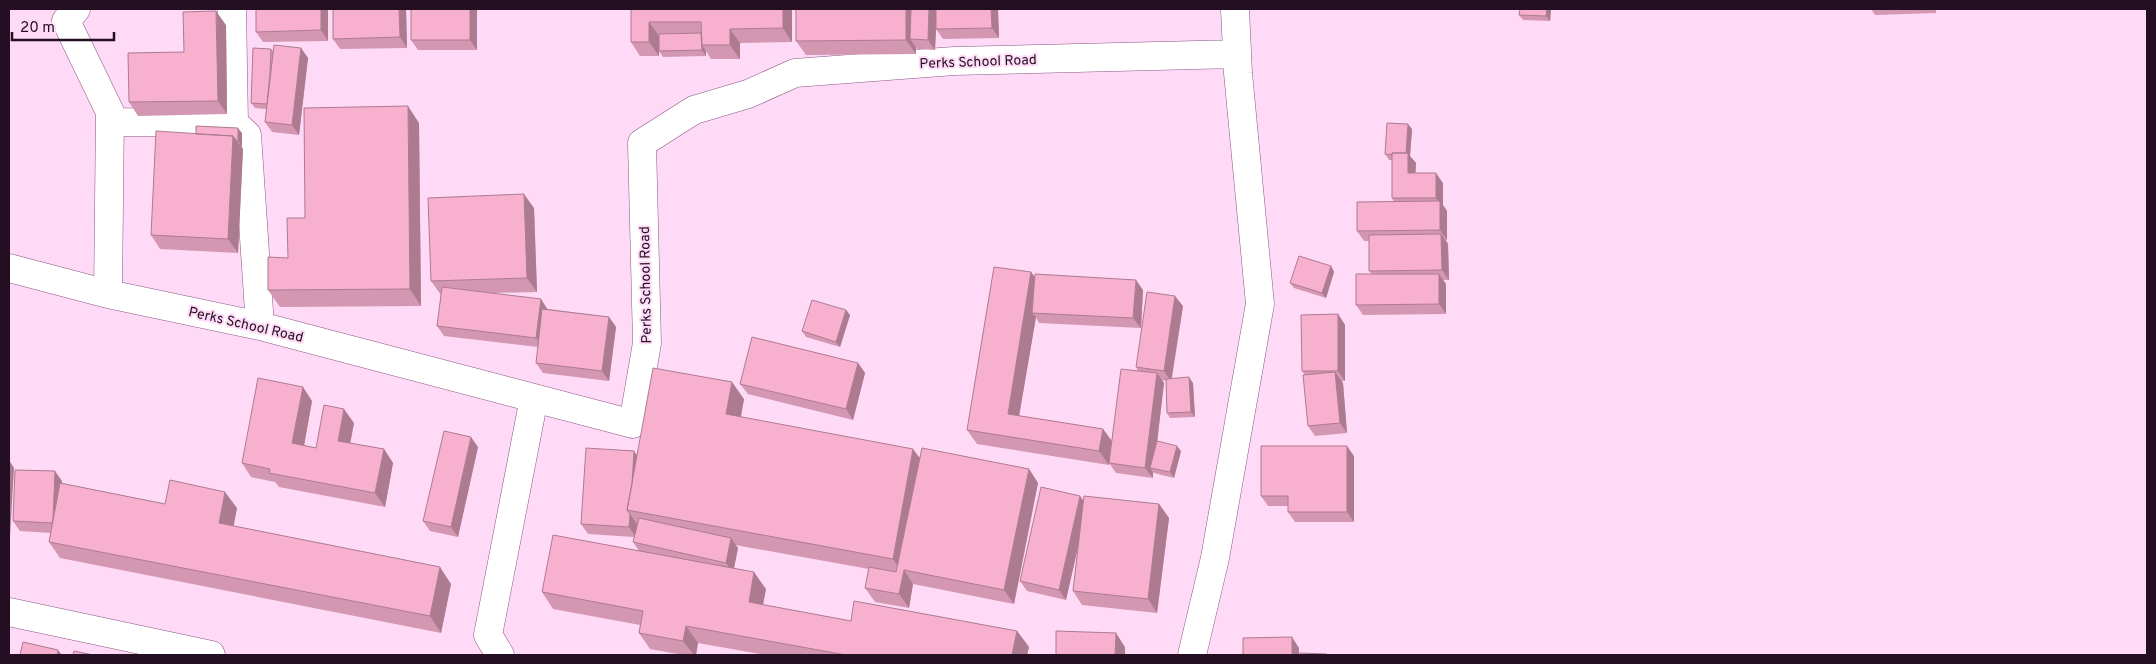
<svg xmlns="http://www.w3.org/2000/svg" width="2156" height="664" font-family="Overpass,sans-serif">
<style>
.lines{fill:none;stroke-linecap:round;stroke-linejoin:round}
.minor-casing{stroke:#895682;stroke-width:29}
.minor{stroke:#fff;stroke-width:28}
.wall{fill:#d497b1}
.shaded-wall{fill:#ad7b90}
.building{fill:#f7b0ce;stroke:#ad7b90}
.labels{text-anchor:middle;stroke-width:4;stroke-linejoin:round;paint-order:stroke}
.street-label{font-size:14px;fill:#230f21;stroke:#fedaf7}
</style>
<rect width="100%" height="100%" fill="#fedaf7"/>
<g class="lines">
<g class="minor-casing">
<path id="minor" d="M76 9 66 21 110 112 108 294
M232 9 234 123 247 135 260 326
M110 122 234 123
M9 268 108 294 260 326 633 424 647 343 642 143 694 110 748 94 795 73 954 61 1237 54
M9 612 211 655
M500 655 488 635 534 398
M1192 655 1215 558 1260 304 1238 73 1235 9"/>
</g>
<use href="#minor" class="minor"/>
</g>
<path class="wall" d="M256 9H328V41L263 42 256 32Z
M406 9 407 48 340 49 333 39Z
M411 9H477V50H418L411 40Z
M500 9H558L501 10Z
M631 9H792V42L740 43V59H711L706 51V56L663 57 659 51V36V56H640L631 42Z
M796 9H998L999 38 943 39 936 29V26L935 50 917 49 916 47V54L806 55 796 41Z
M1551 9 1550 21 1523 20 1519 15Z
M1760 9H1829L1761 10Z
M1871 9H1936V13L1875 15Z
M226 25 227 114 138 116 129 102 184 52Z
M301 48 308 58 299 135 272 132 265 122 266 109 255 108 251 103 271 49 273 51Z
M419 123 421 306 280 307 268 290 288 258 305 218Z
M1412 129 1410 156 1416 163 1415 173 1443 183V205L1447 211V240H1446L1448 244 1449 280H1443L1446 284V314L1363 315 1356 305 1372 274 1369 271V241H1364L1357 231 1394 202 1392 198V160H1389L1385 154Z
M242 133V147H241L243 149 238 253 160 249 151 235 196 134Z
M534 208 537 292 493 293 548 309 609 317 616 327 609 381 543 373 536 363 538 347 444 336 437 326 441 295 431 281Z
M1331 266 1334 272 1326 298 1294 288 1290 283Z
M1031 272 1035 278 1143 290 1141 328 1039 323 1036 317 1019 416 1103 429 1112 441 1138 371 1136 367 1183 306 1172 378 1193 383 1195 417 1170 418 1167 413 1166 381 1162 380 1164 383 1157 441 1181 451 1174 478 1154 473 1153 472V478L1116 473 1109 463V465L977 444 967 430Z
M846 310 850 315 840 347 806 337 802 331Z
M1338 314 1345 325V381H1341L1343 383 1347 433 1315 436 1308 426 1305 375 1302 371Z
M858 363 865 373 853 420 748 394 740 384Z
M744 399 741 417 920 457 1029 469 1038 483 1014 604 913 584 909 608 875 602 865 588 869 569 735 545 738 548 734 568 766 589 763 605 851 621 1017 631 1029 647 1027 655H766L698 643 696 655H683L650 649 639 633 640 625 553 609 542 592 639 551 633 542 634 537 588 534 581 524 637 455Z
M312 401 304 445 316 448 354 423 350 443 384 449 393 463 385 507 279 487 275 482 251 477 242 463Z
M478 447 458 537 430 531 423 521Z
M1354 456V522H1295L1288 512V506H1268L1261 496Z
M62 481V484L165 504 237 508 233 526 451 584 441 633 60 558 49 542 51 533 20 531 13 521Z
M1080 496 1083 501 1159 504 1169 518 1157 613 1082 605 1073 591 1078 548 1066 600 1027 591 1020 581Z"/>
<path class="shaded-wall" d="M321 9H328V41L321 30Z
M399 9H406L407 48 400 37Z
M470 9H477V50L470 40Z
M783 9H792V42L783 28Z
M906 9H916L910 39 916 47V54L906 40Z
M929 9H937L935 50 928 40Z
M991 9H998L999 38 992 28Z
M1547 9H1551L1550 21 1546 16Z
M216 11 226 25 227 114 218 101Z
M649 22 659 36V56L649 42Z
M730 29 740 43V59L730 45Z
M702 45 706 51V56L702 50Z
M301 48 308 58 299 135 292 125Z
M408 106 419 123 421 306 410 289Z
M1408 124 1412 129 1410 156 1416 163 1415 183 1408 173 1406 155Z
M238 128 242 133V147L238 141Z
M233 136 243 149 238 253 228 239Z
M1436 173 1443 183V205L1447 211V240L1440 230V203L1436 198Z
M524 194 534 208 537 292 527 278Z
M1441 234 1448 244 1449 280 1442 270Z
M1331 266 1334 272 1326 298 1322 293Z
M1031 272 1041 286 1032 313 1036 317 1017 428 1008 414Z
M1439 274 1446 284V314L1439 304Z
M1136 280 1143 290 1141 328 1133 318Z
M1175 296 1183 306 1171 381 1164 371Z
M541 299 548 310 543 348 536 338Z
M846 310 850 315 840 347 836 342Z
M1338 314 1345 325V381L1338 371Z
M609 317 616 327 609 381 602 371Z
M858 363 865 373 853 420 846 409Z
M1335 372 1343 383 1347 433 1340 423Z
M1157 373 1164 383 1154 469 1150 468 1153 472V478L1145 468Z
M1189 377 1193 383 1195 417 1191 412Z
M732 382 744 399 738 431 726 414Z
M303 387 312 401 302 457 292 443Z
M344 409 354 423 348 455 338 441Z
M1103 429 1113 443 1109 465 1099 451Z
M471 437 478 447 458 537 451 527Z
M1177 446 1181 451 1174 478 1170 472Z
M1347 446 1354 456V522L1347 512Z
M384 449 393 463 385 507 375 493Z
M913 449 925 465 904 570 913 584 909 608 899 594 903 574 893 559Z
M634 451 641 461 630 511Z
M9 460 14 468 10 537 9 535Z
M1029 469 1038 483 1014 604 1004 590Z
M55 471 62 481 60 533 53 523Z
M225 492 237 508 231 540 219 523Z
M1080 496 1087 506 1066 600 1059 590Z
M1159 504 1169 518 1157 613 1148 599Z
M630 514 637 524 636 537 629 527Z
M731 538 738 548 733 573 726 563Z
M440 567 451 584 441 633 430 616Z
M754 572 766 589 760 619 749 602Z
M686 626 698 643 696 655H694L683 641Z
M1017 631 1029 647 1027 655H1012Z
M1116 633 1125 647V655H1115Z
M1292 637 1299 648V655H1292Z
M58 650 62 655H57Z"/>
<path class="building" d="M256 9H321V30L256 32Z
M333 9H399L400 37 333 39Z
M411 9H470V40H411Z
M631 9H783V28L730 29V45H702L701 22H649V42H631Z
M796 9H906V40L796 41Z
M911 9H929L928 40 910 39Z
M936 9H991L992 28 936 29Z
M1520 9H1547L1546 16 1519 15Z
M216 11 218 101 129 102 128 53 184 52 183 12Z
M701 33 702 50 659 51V34Z
M274 45 301 48 292 125 265 122Z
M253 48 271 49 270 73 267 104 251 103Z
M408 106 410 289 268 290V257L288 258 287 218H305L304 108Z
M1387 123 1408 124 1406 153H1392V155L1385 154Z
M196 126 238 128V141H237L233 136 196 134Z
M156 131 233 136 228 239 151 235Z
M1392 153H1408V173H1436V198H1392Z
M524 194 527 278 431 281 428 198Z
M1440 201V230L1357 231V202Z
M1441 234 1442 270 1369 271V235Z
M1299 256 1331 266 1322 293 1290 283Z
M994 267 1031 272 1008 414 1103 429 1099 451 967 430Z
M1035 274 1136 280 1133 318 1032 313Z
M1356 274H1439V304L1356 305Z
M442 287 541 299 536 338 437 326Z
M1147 292 1175 296 1164 371 1136 367Z
M812 300 846 310 836 342 802 331Z
M542 309 609 317 602 371 536 363Z
M1338 314V371H1302L1301 315Z
M752 337 858 363 846 409 740 384Z
M653 368 732 382 726 414 913 449 893 559 627 510Z
M1121 369 1157 373 1145 468 1109 463Z
M1335 372 1340 423 1308 426 1303 375Z
M1189 377 1191 412 1167 413 1166 379Z
M258 378 303 387 292 443 316 448 324 405 344 409 338 441 384 449 375 493 269 473 270 469 242 463Z
M444 431 471 437 451 527 423 521Z
M1157 441 1177 446 1170 472 1150 468Z
M1261 446H1347V512H1288V496H1261Z
M586 448 634 451 632 484 627 510 630 514 629 527 581 524Z
M922 448 1029 469 1004 590 904 570 899 594 865 588 869 567 896 572Z
M15 470 55 471 53 518 52 523 13 521Z
M170 480 225 492 219 523 440 567 430 616 49 542 60 483 165 504Z
M1041 487 1080 496 1059 590 1020 581Z
M1084 496 1159 504 1148 599 1073 591Z
M639 518 731 538 726 563 633 542Z
M553 535 754 572 749 602 851 621 854 601 1017 631 1012 655H846L686 626 683 641 639 633 643 611 542 592Z
M1056 631 1116 633 1115 655H1056Z
M1292 637V655H1243V638Z
M23 642 58 650 57 655H20Z
M74 651 93 655H73Z
M1300 653 1327 654V655H1300Z"/>
<g class="labels">
<g class="street-label">
<text transform="translate(978 61) rotate(-2)" y="5">Perks School Road</text>
<text transform="translate(645 285) rotate(-91)" y="5">Perks School Road</text>
<text transform="translate(246 324) rotate(13)" y="5">Perks School Road</text>
</g>
</g>
<rect width="2156" height="664" fill="none" stroke="#230f21" stroke-width="20"/>
<path d="M12 32v8h102v-8" fill="none" stroke="#230f21" stroke-width="2.5"/>
<text x="20" y="32" font-size="15" fill="#230f21" stroke="#fedaf7" stroke-width="4" paint-order="stroke">20 m</text>
</svg>
